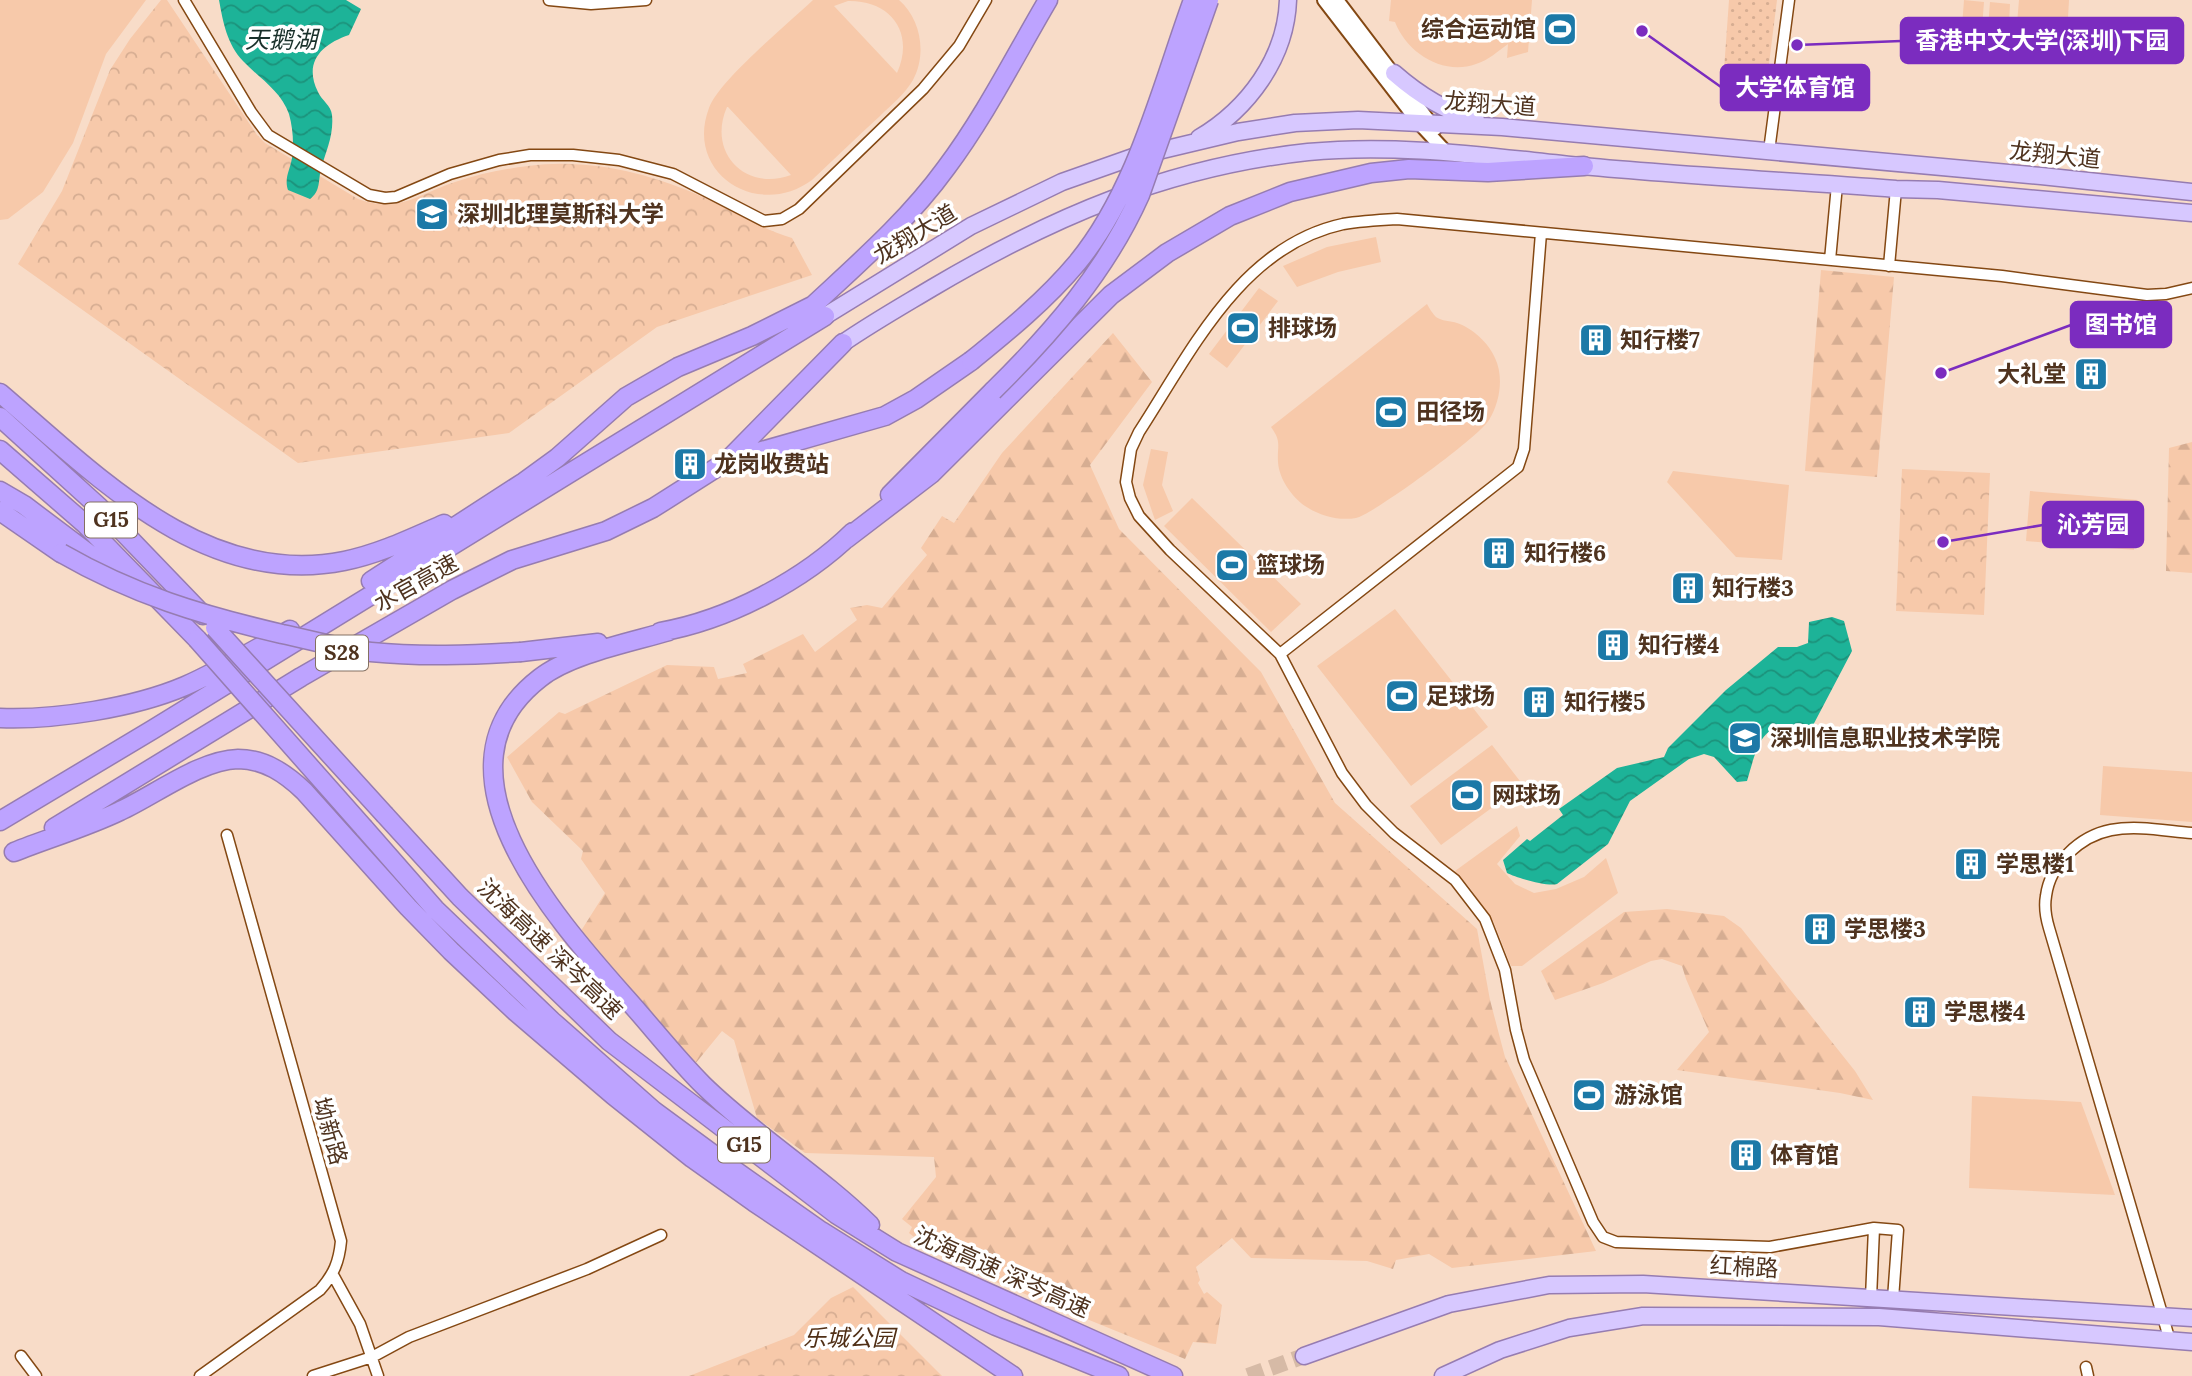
<svg xmlns="http://www.w3.org/2000/svg" width="2192" height="1376" font-family="Lora,'Noto Sans SC',serif">
<style>
.grass{fill:#f7c9aa;fill-rule:evenodd}
.forest{fill:url(#forest-firs)}
.park{fill:url(#park-crowns)}
.garden{fill:url(#garden-dots)}
.water{fill:url(#water-waves)}
.lines{fill:none;stroke-linecap:round;stroke-linejoin:round}
.primary-tunnel{stroke:#d6baa6;stroke-width:16;stroke-dasharray:16 8;stroke-linecap:butt}
.minor-casing{stroke:#844813;stroke-width:13}
.tertiary-casing{stroke:#844813;stroke-width:16}
.primary-casing{stroke:#967cb1;stroke-width:19}
.motorway-casing{stroke:#967cb1;stroke-width:21}
.minor{stroke:#fff;stroke-width:10}
.tertiary{stroke:#fff;stroke-width:12}
.primary{stroke:#d7c8ff;stroke-width:16}
.motorway{stroke:#bda3ff;stroke-width:18}
.motorway-bridge-casing{stroke:#967cb1;stroke-width:21;stroke-linecap:butt}
.motorway-bridge{stroke:#bda3ff;stroke-width:18}
.labels{text-anchor:middle;stroke-width:7;stroke-linejoin:round;paint-order:stroke}
.shield{fill:#fff;stroke:#847062;stroke-width:2}
.shield-label{font-size:21px;font-weight:bold;fill:#4f331f}
.poi-label{font-size:23px;font-weight:bold;fill:#4f331f;stroke:#fff;text-anchor:start}
.street-label{font-size:23px;fill:#4f331f;stroke:#fff}
.park-label{font-size:23px;font-style:italic;fill:#502f16;stroke:#fff}
.water-label{font-size:24px;font-style:italic;fill:#1a312b;stroke:#fff}
.leader{fill:none;stroke:#7b2cbf;stroke-width:2.5}
.callout-dot{fill:#7b2cbf;stroke:#fff;stroke-width:2.5}
.callout{fill:#7b2cbf;stroke:#7b2cbf;stroke-width:2.5}
.callout-label{font-size:24px;text-anchor:middle;font-weight:bold;fill:#fff}
</style>
<defs>
<pattern id="forest-firs" width="22" height="20" patternUnits="userSpaceOnUse" patternTransform="scale(1.75)"><rect width="22" height="20" fill="#f7c9aa"/><path d="M5 1l3.5 6h-7zM16 11l3.5 6h-7z" fill="#d6ad92"/></pattern>
<pattern id="park-crowns" width="20" height="18" patternUnits="userSpaceOnUse" patternTransform="scale(1.75)"><rect width="20" height="18" fill="#f7c9aa"/><path d="M2 6a3 3 0 1 1 6 0M12 15a3 3 0 1 1 6 0" fill="none" stroke="#d6ad92"/></pattern>
<pattern id="garden-dots" width="8" height="8" patternUnits="userSpaceOnUse" patternTransform="scale(1.75)"><rect width="8" height="8" fill="#f7c9aa"/><path d="M2 2h.1M6 6h.1" fill="none" stroke="#d6ad92" stroke-width="1.8" stroke-linecap="round"/></pattern>
<pattern id="water-waves" width="16" height="10" patternUnits="userSpaceOnUse" patternTransform="scale(1.75)"><rect width="16" height="10" fill="#1db398"/><path d="M0 5q4-4 8 0t8 0" fill="none" stroke="#1c927b"/></pattern>
</defs>
<rect width="100%" height="100%" fill="#f8dcc8"/>
<path class="grass" d="M0 0H146L106 54 73 143 43 192 8 219 0 220Z
M813 0H899C921 19 927 54 913 80 905 94 891 105 880 116 857 137 835 158 812 180 758 220 684 173 709 108 719 80 789 23 813 0ZM848 1C891 0 915 33 897 73L834 6ZM727 107H728L791 175C745 192 707 152 727 107Z
M1391 0H1532L1528 52 1507 58 1508 44C1498 51 1489 60 1476 64 1443 76 1407 53 1395 22L1389 21Z
M1964 0 1984 2 1981 41 1961 40Z
M2019 0H2069L2066 53 2015 47Z
M1990 2 2010 4 2008 43 1987 41Z
M1376 237 1381 262 1338 272 1297 287 1283 266 1327 247Z
M1259 288 1278 301 1227 368 1209 354Z
M1427 304C1429 308 1433 314 1436 317 1441 321 1451 321 1457 323 1472 328 1489 343 1495 358 1504 377 1500 402 1489 420 1480 436 1374 514 1356 518 1339 521 1320 516 1305 506 1292 497 1279 479 1278 462 1277 445 1282 442 1271 427Z
M1151 449 1168 452 1162 485 1173 511 1155 520 1143 485Z
M1673 471 1789 485 1782 560 1736 557 1667 482Z
M2030 491 2138 500 2137 511 2123 510 2121 539 2135 540 2134 550 2026 541Z
M1192 498 1301 604 1271 632 1164 526Z
M1395 609 1488 727 1411 786 1317 666Z
M1492 745 1523 785 1441 845 1410 806Z
M2103 766 2192 772V822L2100 815Z
M1517 826 1520 836 1497 864 1515 884 1534 893 1556 889 1584 877 1606 858 1618 893 1522 966H1511L1494 923 1470 888 1455 871Z
M1972 1096 2081 1102 2115 1195 1969 1188Z"/>
<path class="forest" d="M1821 270 1894 277 1877 477 1805 471Z
M1113 333 1152 382 1090 465 1119 529 1261 672 1335 803 1477 929 1490 1000 1505 1057 1596 1251 1452 1268 1429 1254 1396 1260 1393 1269 1367 1261 1251 1258 1232 1238 1196 1267 1200 1280 1198 1283 1204 1294 1207 1292 1222 1305 1216 1344 1193 1342 1185 1359 981 1276 929 1249 909 1233 912 1227 902 1219 936 1177 934 1157 805 1153 757 1118 734 1040 722 1031 695 1064 579 934 605 893 581 859 583 851 532 802 507 757 559 712 565 714 667 665 714 667 718 679 747 673 743 664 803 634 815 652 857 620 850 608 867 605 882 608 927 555 921 548 942 516 954 523 1002 453Z
M2192 442V573L2166 571 2169 448Z
M1667 909 1724 916 1741 928 1855 1071 1873 1100 1840 1093 1677 1070 1709 1032 1686 979 1682 966 1662 959 1651 961 1603 983 1555 1000 1541 971 1624 912Z"/>
<path class="park" d="M161 0H167L257 135 265 143 358 199C399 214 418 194 455 182 479 174 503 169 528 166 589 158 650 173 705 198 734 211 761 229 792 238L812 275 657 327 509 433 298 463 18 264 62 191 110 70 130 39Z
M1902 469 1990 473 1984 615 1896 611Z
M853 1287 942 1376H689L794 1335 831 1298Z"/>
<path class="garden" d="M1729 0H1777L1766 88 1723 84Z"/>
<path class="water" d="M219 0H346L361 9 349 35C322 44 303 62 318 92 322 101 331 105 332 115 334 135 326 151 321 169 318 180 321 191 310 199L288 190C284 178 290 170 292 158 294 145 293 128 289 114 281 91 259 78 243 61 227 44 223 22 219 0Z
M1832 617 1844 621 1852 651 1810 731C1761 717 1759 741 1747 781L1737 782 1714 757 1704 754 1689 759 1630 801 1608 844 1557 884C1548 887 1517 878 1507 873L1503 860 1527 839 1530 841 1563 815 1559 809 1617 768 1664 757 1668 748 1726 690 1778 647H1797L1808 643 1809 622Z"/>
<g class="lines">
<path class="primary-tunnel" d="M1248 1376 1304 1356"/>
<g class="minor-casing">
<path id="minor" d="M184 0 251 112 268 135 369 195 385 198 396 197 450 174 499 160 530 155H573L619 160 673 174 764 221 782 219 799 209 923 89 959 46 986 0
M549 0 591 4 646 0
M1769 151 1789 0
M1830 260 1837 185
M1889 266 1896 189
M1280 654 1518 467 1524 449 1541 233
M333 1275 360 1324 378 1376
M1871 1298 1874 1228
M1893 1299 1898 1230 1874 1228 1770 1247 1616 1242 1603 1237 1593 1222 1524 1060 1516 1030 1505 970 1485 919 1455 880 1394 833 1366 805 1342 773 1280 654 1170 550 1139 516 1130 498 1126 482 1131 449 1139 432C1191 352 1241 246 1343 224 1361 221 1379 220 1397 219L2002 276 2147 295 2166 294 2192 288
M2170 1341 2049 928C2046 918 2044 907 2046 896 2050 864 2080 836 2111 830 2137 825 2166 831 2192 833
M21 1356 36 1376
M2086 1367 2088 1376
M200 1376 320 1290C334 1274 339 1262 341 1241L227 835
M313 1376 372 1357 409 1337 587 1269 661 1235"/>
</g>
<g class="tertiary-casing">
<path id="tertiary" d="M1324 0 1419 123 1446 152
M1337 0 1435 129"/>
</g>
<g class="primary-casing">
<path id="primary" d="M1394 73C1419 95 1444 111 1476 120
M1199 138C1248 109 1286 58 1288 0
M825 316 971 226 1062 182 1133 157 1238 132 1295 123 1358 120 1502 127 2041 176 2192 192
M843 343C872 323 902 306 932 288 1052 217 1168 167 1308 152 1400 143 1491 157 1582 166 1687 176 1792 181 1896 189L1938 190 2192 213
M1304 1356 1449 1304 1549 1285 1643 1284 2192 1318
M1443 1376 1500 1350 1569 1328 1643 1316 1879 1317 2192 1342"/>
</g>
<g class="motorway-casing">
<path id="motorway" d="M805 313C854 267 906 223 946 168 985 116 1015 56 1048 0
M0 393C96 475 205 589 344 561 379 554 412 538 444 524
M0 417 99 507 203 615
M0 450 85 524 197 639
M734 459 885 416 916 399 971 361
M0 491 24 505 125 581
M890 495 993 391
M0 511 61 553
M846 539 931 474 1111 295 1167 253 1230 216 1290 192 1371 173 1409 169 1488 172 1584 166
M371 581 524 482 557 458 626 397 678 367 752 336 812 306
M669 631C632 642 570 654 540 678 421 770 558 921 626 998 652 1027 676 1058 703 1085 754 1135 819 1175 870 1225
M660 632C728 620 803 581 853 532
M521 652 598 643
M0 718C56 720 133 708 185 686 221 670 256 649 290 630
M385 815 460 897 609 1041 836 1214 897 1252 1173 1376
M0 821 152 730 825 316
M54 828 301 677 452 590 512 560 606 531 653 508 727 461 843 343
M364 828 435 909 552 1021 654 1111 737 1172 821 1231 901 1281 996 1326 1119 1376
M14 852C49 838 87 827 120 811 155 795 200 760 238 759 265 759 286 774 304 791L408 907 451 951 516 1012 613 1095 692 1158 754 1202 1013 1376"/>
</g>
<use href="#minor" class="minor"/>
<use href="#tertiary" class="tertiary"/>
<use href="#primary" class="primary"/>
<use href="#motorway" class="motorway"/>
<g class="motorway-bridge-casing">
<path id="motorway-bridge" d="M971 361C1008 331 1046 300 1077 263 1137 190 1161 88 1193 0
M993 391C1052 333 1106 271 1140 195L1209 0
M61 553C134 595 201 615 282 634 311 640 341 649 371 652 421 657 471 655 521 652
M215 628 385 815
M197 639 364 828"/>
</g>
<use href="#motorway-bridge" class="motorway-bridge"/>
</g>
<defs>
<g id="stadium-square" transform="scale(1.75)"><rect x="-9" y="-9" width="18" height="18" rx="4" fill="#1c79a7" stroke="#fff"/><path d="M0-5a6.5 5 0 1 0 0 10a6.5 5 0 1 0 0-10ZM-3.5-1.8h7v3.6h-7Z" fill="#fff"/></g>
<g id="university-square" transform="scale(1.75)"><rect x="-9" y="-9" width="18" height="18" rx="4" fill="#1c79a7" stroke="#fff"/><path d="M0-5L7-2L0 1L-7-2ZM-4 1L0 2.5L4 1V4Q0 6-4 4Z" fill="#fff"/></g>
<g id="building-square" transform="scale(1.75)"><rect x="-9" y="-9" width="18" height="18" rx="4" fill="#1c79a7" stroke="#fff"/><path d="M-4-6H4V6H1V3H-1V6H-4ZM-2.5-4.3h1.7v1.8h-1.7ZM.8-4.3h1.7v1.8H.8ZM-2.5-1h1.7V.8h-1.7ZM.8-1h1.7V.8H.8Z" fill="#fff"/></g>
</defs>
<g fill-rule="evenodd">
<use href="#stadium-square" x="1560" y="29"/>
<use href="#university-square" x="432" y="214"/>
<use href="#stadium-square" x="1243" y="328"/>
<use href="#building-square" x="1596" y="340"/>
<use href="#building-square" x="2091" y="374"/>
<use href="#stadium-square" x="1391" y="412"/>
<use href="#building-square" x="690" y="464"/>
<use href="#building-square" x="1499" y="553"/>
<use href="#stadium-square" x="1232" y="565"/>
<use href="#building-square" x="1688" y="588"/>
<use href="#building-square" x="1613" y="645"/>
<use href="#stadium-square" x="1402" y="696"/>
<use href="#building-square" x="1539" y="702"/>
<use href="#university-square" x="1745" y="738"/>
<use href="#stadium-square" x="1467" y="795"/>
<use href="#building-square" x="1971" y="864"/>
<use href="#building-square" x="1820" y="929"/>
<use href="#building-square" x="1920" y="1012"/>
<use href="#stadium-square" x="1589" y="1095"/>
<use href="#building-square" x="1746" y="1155"/>
</g>
<g class="labels">
<g class="shield">
<rect x="85" y="502.5" width="52" height="35" rx="5"/>
<rect x="316" y="635.5" width="52" height="35" rx="5"/>
<rect x="718" y="1127.5" width="52" height="35" rx="5"/>
</g>
<g class="shield-label">
<text x="111" y="527">G15</text>
<text x="342" y="660">S28</text>
<text x="744" y="1152">G15</text>
</g>
<g class="poi-label">
<text x="1536" y="37" text-anchor="end">综合运动馆</text>
<text x="457" y="222">深圳北理莫斯科大学</text>
<text x="1268" y="336">排球场</text>
<text x="1620" y="348">知行楼7</text>
<text x="2066" y="382" text-anchor="end">大礼堂</text>
<text x="1416" y="420">田径场</text>
<text x="714" y="472">龙岗收费站</text>
<text x="1524" y="561">知行楼6</text>
<text x="1256" y="573">篮球场</text>
<text x="1712" y="596">知行楼3</text>
<text x="1638" y="653">知行楼4</text>
<text x="1426" y="704">足球场</text>
<text x="1564" y="710">知行楼5</text>
<text x="1770" y="746">深圳信息职业技术学院</text>
<text x="1492" y="803">网球场</text>
<text x="1996" y="872">学思楼1</text>
<text x="1844" y="937">学思楼3</text>
<text x="1944" y="1020">学思楼4</text>
<text x="1614" y="1103">游泳馆</text>
<text x="1770" y="1163">体育馆</text>
</g>
<g class="street-label">
<text transform="translate(1490 104) rotate(4)" y="8">龙翔大道</text>
<text transform="translate(2055 155) rotate(6)" y="8">龙翔大道</text>
<text transform="translate(915 234) rotate(-31)" y="8">龙翔大道</text>
<text transform="translate(416 583) rotate(-29)" y="8">水官高速</text>
<text transform="translate(550 949) rotate(44)" y="8">沈海高速 深岑高速</text>
<text transform="translate(330 1131) rotate(74)" y="8">坳新路</text>
<text transform="translate(1744 1267) rotate(3)" y="8">红棉路</text>
<text transform="translate(1002 1272) rotate(24)" y="8">沈海高速 深岑高速</text>
</g>
<g class="park-label">
<text x="849" y="1346">乐城公园</text>
</g>
<g class="water-label">
<text x="281" y="48">天鹅湖</text>
</g>
</g>
<path class="leader" d="M1797 45L1901 41M1642 31L1721 87M1941 373L2071 325M1943 542L2043 525"/>
<g class="callout-dot">
<circle cx="1797" cy="45" r="7"/>
<circle cx="1642" cy="31" r="7"/>
<circle cx="1941" cy="373" r="7"/>
<circle cx="1943" cy="542" r="7"/>
</g>
<g class="callout">
<rect x="1901" y="18" width="282" height="45" rx="7"/>
<rect x="1721" y="65" width="148" height="45" rx="7"/>
<rect x="2071" y="302" width="100" height="45" rx="7"/>
<rect x="2043" y="502" width="100" height="45" rx="7"/>
</g>
<g class="callout-label">
<text x="2042" y="49">香港中文大学(深圳)下园</text>
<text x="1795" y="96">大学体育馆</text>
<text x="2121" y="333">图书馆</text>
<text x="2093" y="533">沁芳园</text>
</g>
</svg>
